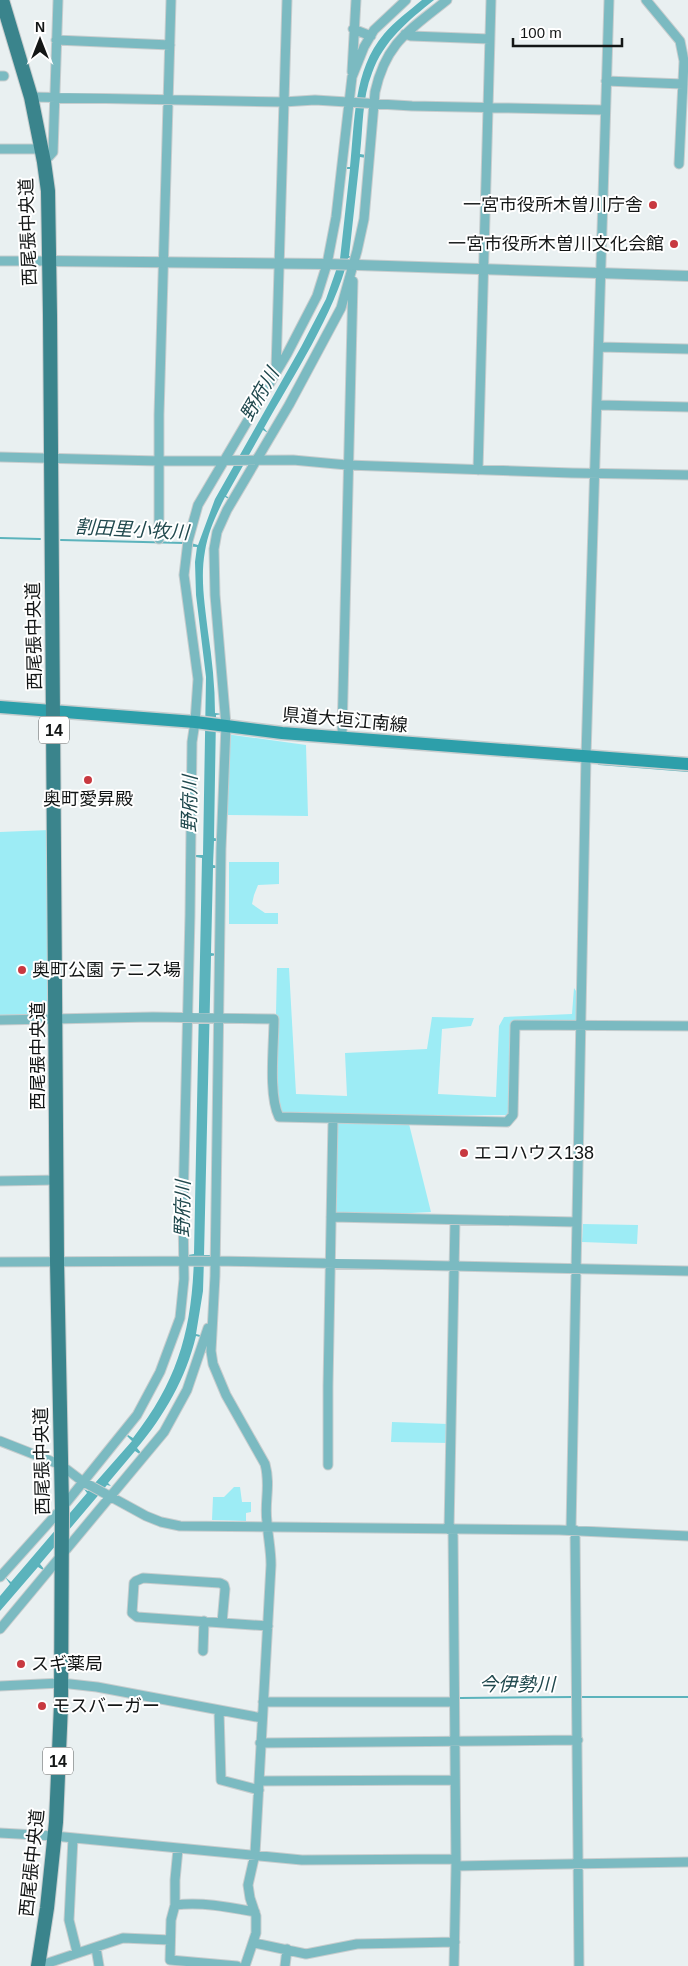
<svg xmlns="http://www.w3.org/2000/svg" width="688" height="1966" font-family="Arial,'Noto Sans JP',sans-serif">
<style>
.green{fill:#9decf5}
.water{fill:#5bb3bc}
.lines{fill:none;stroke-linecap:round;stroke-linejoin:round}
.stream{stroke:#5bb3bc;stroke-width:2}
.minor-casing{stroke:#c7cdce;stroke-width:11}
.tertiary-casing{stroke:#c7cdce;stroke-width:12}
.secondary-casing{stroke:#c7cdce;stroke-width:15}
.primary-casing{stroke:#c7cdce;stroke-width:16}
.minor{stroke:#7bbac1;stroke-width:9}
.tertiary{stroke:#7bbac1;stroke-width:10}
.secondary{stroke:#2d9faa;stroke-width:12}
.primary{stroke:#3a848c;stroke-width:14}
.poi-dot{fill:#c83940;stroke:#fff;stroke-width:2}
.labels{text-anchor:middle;stroke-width:4;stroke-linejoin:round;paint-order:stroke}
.shield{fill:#fff;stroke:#5a5c5c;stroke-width:1}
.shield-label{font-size:16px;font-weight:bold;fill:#131616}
.poi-label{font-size:18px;fill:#131616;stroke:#fff;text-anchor:start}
.street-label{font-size:18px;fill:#131616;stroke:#fff}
.water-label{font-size:19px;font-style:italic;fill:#21494e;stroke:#fff}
</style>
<rect width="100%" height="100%" fill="#e9f0f1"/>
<path class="green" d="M226 734 306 745 308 816 228 815Z
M50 830 48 1016H0V832Z
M229 862H279V884L258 885 254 895 252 904 265 913H278V924H229Z
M277 968H289L296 1094 347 1096 345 1053 427 1049 432 1017 474 1018 471 1026 442 1029 438 1094 496 1097 499 1026 504 1017 572 1014 574 988 576 991 580 1020 515 1025 513 1115 282 1117 274 1107Z
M408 1120 431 1212 331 1217 333 1122Z
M583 1224 638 1225 637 1244 582 1242Z
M392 1422 448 1424 450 1443 391 1442Z
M234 1487H240L242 1502H251V1512L246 1513V1521L212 1520 213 1497H224Z"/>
<path class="water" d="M422 0H434C409 20 383 41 372 73 362 98 363 128 360 154L366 155V158L360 157 349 256 355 257 348 258C335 313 292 378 264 428L268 433 263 430 226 496 232 499 231 500 225 497C216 515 208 532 205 551 200 578 205 606 208 632 212 659 215 686 215 713L223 714 216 715 214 838 219 839V841H214L213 865 218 866V868H213L211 953 217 954V955L211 956 204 1255H210V1257L204 1258 203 1291 196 1334 200 1335V1337L196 1336C186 1378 164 1416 137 1448L142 1454 141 1455 135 1451 108 1483 111 1486 107 1485 40 1564 44 1569 43 1570 38 1567 0 1611V1596L10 1584 5 1577 11 1582 87 1493 84 1489 88 1491 132 1441 127 1436 128 1435 133 1438C178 1380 192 1330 194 1257H188V1255L194 1254 202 858 196 857V855H203L206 677 196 595 195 562 197 547 183 546 184 541 198 545 215 499 301 347 326 299 340 259 350 169H344V167H350C355 122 353 70 384 34 395 21 409 11 422 0Z"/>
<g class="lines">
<path class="stream" d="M0 538 40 539
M61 540 184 543
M599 764 688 771
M582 1697H688
M460 1698 574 1697"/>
<g class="minor-casing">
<path id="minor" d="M646 0 680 41 684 61 679 164
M353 29 371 36
M405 34 411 36 490 39
M56 40 170 45
M352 72 356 0
M0 76H4
M606 81 683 84
M31 97 283 102 315 100 412 106 605 110
M0 149H42
M44 162 53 152 58 0
M0 261H48
M599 347 688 349
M276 370 287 0
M597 405 688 407
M0 457 158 461 293 460 347 465 572 473 688 475
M478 470 491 0
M159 539V415L171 0
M342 736 353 281
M0 1020 153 1017 274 1019C274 1045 268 1095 279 1117L507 1122 513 1115 515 1025 688 1026
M0 1181 57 1180
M331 1217 576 1222
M0 1262 215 1261 688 1271
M0 1441 61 1465 82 1481 146 1516 161 1522 180 1526 559 1530 688 1536
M328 1465V1386L333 1119
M449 1530 455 1220
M453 1530 456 1866 454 1966
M571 1530 586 756 609 0
M575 1530 579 1966
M0 1577 62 1508 137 1415 160 1372 180 1318 184 1279 183 1209 190 915 192 742 195 722 198 679 184 575 188 541 198 505 287 354 317 296 327 264 336 217 352 77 364 47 374 30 406 0
M222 1623 225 1589 224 1585 220 1583 143 1578 136 1581 134 1583 132 1613 137 1617C180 1620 224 1623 268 1626
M0 1629 164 1432 187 1390 208 1328
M203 1651 204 1621
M0 1686 61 1683 97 1687 262 1718
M263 1702H454
M219 1711 221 1780 259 1790
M260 1743 578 1740
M259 1781 455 1780
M0 1833 54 1836 302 1860 456 1859
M73 1838 69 1920 77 1952
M178 1849 175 1880V1905L171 1920 170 1960 237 1966
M456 1866 688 1862
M175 1905C203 1902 228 1907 255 1912
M254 1943 306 1954 357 1944 455 1942
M96 1948 99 1966
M39 1966 123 1938 170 1940
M245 1966 256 1933V1916L250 1898 248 1885 255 1854 271 1565C271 1550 268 1537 267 1522 264 1502 271 1486 265 1464L226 1395 213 1364 211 1351 215 1276 221 849 226 725 215 595 214 549 217 532 227 510 289 405 341 308 357 251 364 219 375 92C386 42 410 30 447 0
M285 1966 287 1949"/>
</g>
<g class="tertiary-casing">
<path id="tertiary" d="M48 261 327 264 688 276"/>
</g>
<g class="secondary-casing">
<path id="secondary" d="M0 707 195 722 282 733 688 764"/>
</g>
<g class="primary-casing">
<path id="primary" d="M2 0 31 97 44 162 48 191 50 315 57 1261 62 1508 61 1705 56 1822 47 1908 38 1966"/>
</g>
<use href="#minor" class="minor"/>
<use href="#tertiary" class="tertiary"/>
<use href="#secondary" class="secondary"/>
<use href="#primary" class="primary"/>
</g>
<g class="poi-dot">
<circle cx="653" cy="205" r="5"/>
<circle cx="674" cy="244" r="5"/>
<circle cx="88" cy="780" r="5"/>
<circle cx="22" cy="970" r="5"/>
<circle cx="464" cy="1153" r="5"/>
<circle cx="21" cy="1664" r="5"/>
<circle cx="42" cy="1706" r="5"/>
</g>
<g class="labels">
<g class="shield">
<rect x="39" y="716.5" width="30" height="27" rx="4"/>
<rect x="43" y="1747.5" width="30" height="27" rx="4"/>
</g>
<g class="shield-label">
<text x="54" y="736">14</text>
<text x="58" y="1767">14</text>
</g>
<g class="poi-label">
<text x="643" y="211" text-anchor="end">一宮市役所木曽川庁舎</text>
<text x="664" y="250" text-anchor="end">一宮市役所木曽川文化会館</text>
<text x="88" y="805" text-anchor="middle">奥町愛昇殿</text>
<text x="32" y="976">奥町公園 テニス場</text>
<text x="474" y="1159">エコハウス138</text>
<text x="31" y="1670">スギ薬局</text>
<text x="52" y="1712">モスバーガー</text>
</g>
<g class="street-label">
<text transform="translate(28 232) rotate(-92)" y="6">西尾張中央道</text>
<text transform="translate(34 636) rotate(-91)" y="6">西尾張中央道</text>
<text transform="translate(345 720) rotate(5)" y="6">県道大垣江南線</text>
<text transform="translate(38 1056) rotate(-90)" y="6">西尾張中央道</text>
<text transform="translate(42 1461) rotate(-91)" y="6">西尾張中央道</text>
<text transform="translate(32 1863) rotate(-84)" y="6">西尾張中央道</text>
</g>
<g class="water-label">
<text transform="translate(259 394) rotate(-60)" y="7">野府川</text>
<text transform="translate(132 529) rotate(3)" y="7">割田里小牧川</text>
<text transform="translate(189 804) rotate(-89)" y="7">野府川</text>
<text transform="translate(182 1209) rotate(-89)" y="7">野府川</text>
<text x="517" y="1691">今伊勢川</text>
</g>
</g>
<g transform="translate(40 40)" stroke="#ffffff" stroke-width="4" paint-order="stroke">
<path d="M0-4L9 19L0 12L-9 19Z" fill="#131616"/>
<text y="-8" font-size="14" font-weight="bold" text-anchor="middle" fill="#131616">N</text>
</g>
<path d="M513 38v8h109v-8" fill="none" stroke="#131616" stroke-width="2.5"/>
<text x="520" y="38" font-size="15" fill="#131616" stroke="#ffffff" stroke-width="4" paint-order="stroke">100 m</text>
</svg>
